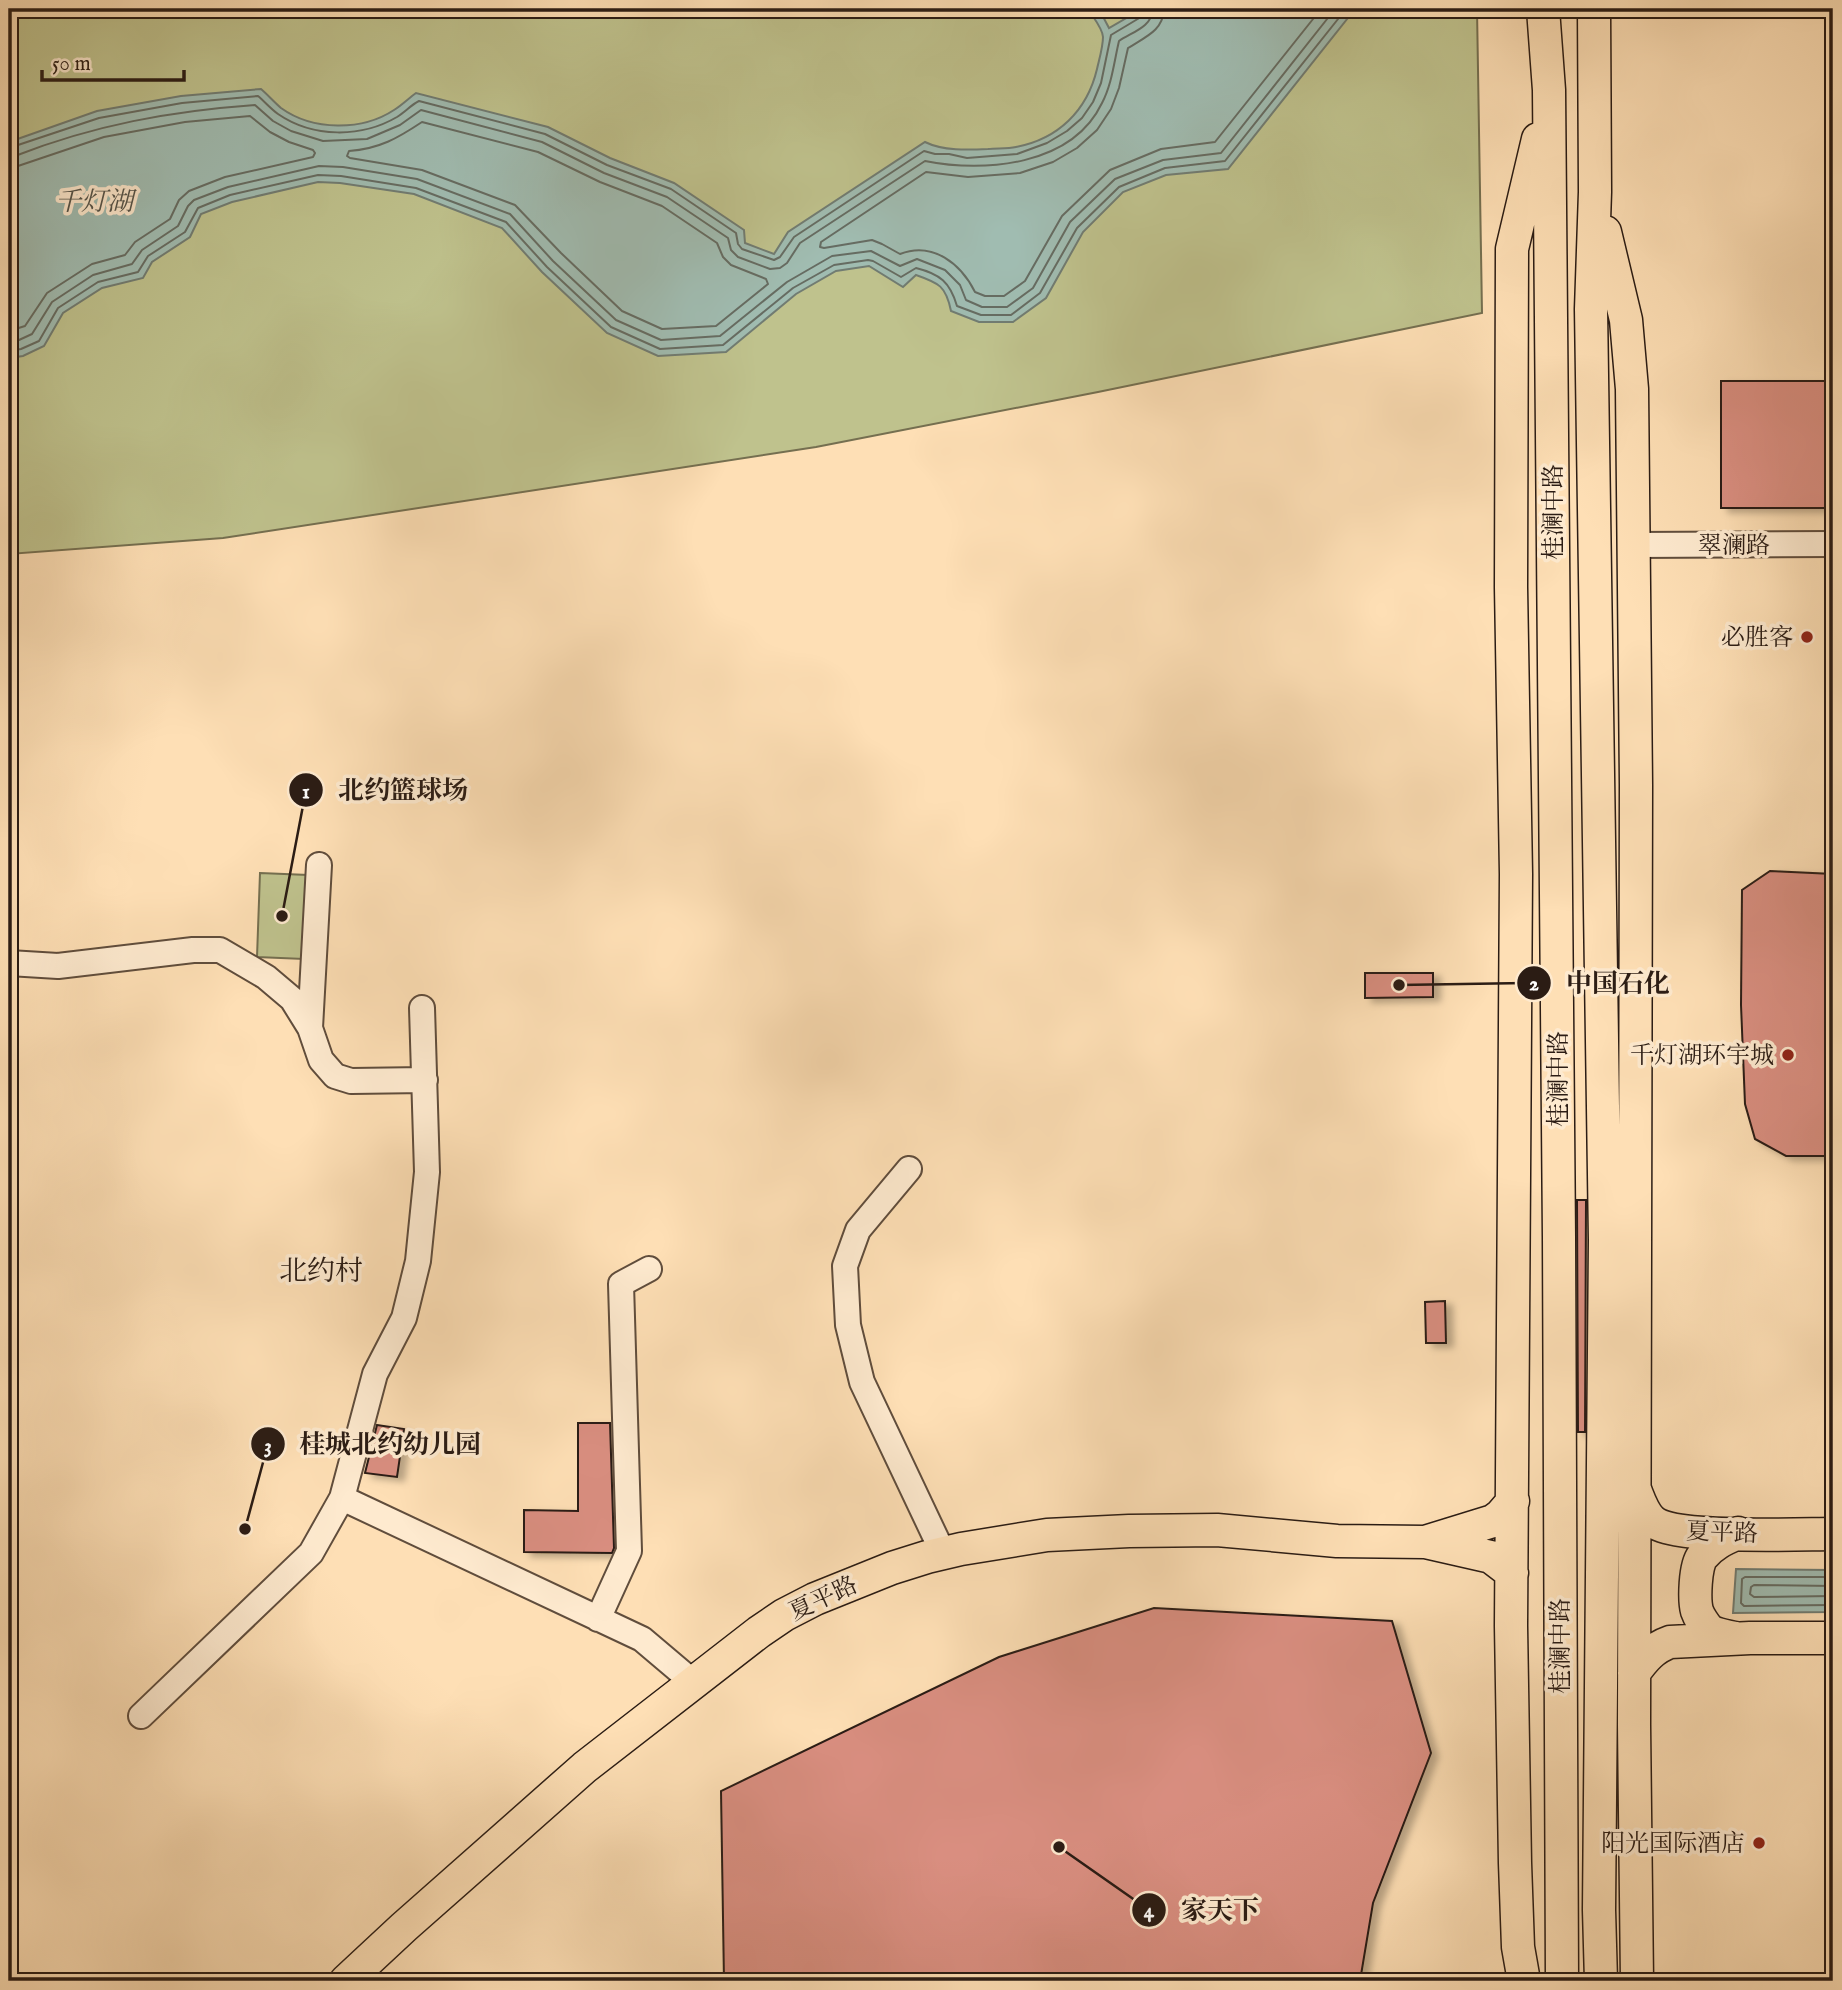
<svg xmlns="http://www.w3.org/2000/svg" width="1842" height="1990" font-family="'IM FELL English','Noto Serif SC',serif">
<style>
.green{fill:#bfc28d;stroke:#756f50;stroke-width:2}
.water{fill:#a0bcb1;stroke:#717c72;stroke-width:2}
.lines{fill:none;stroke-linecap:round;stroke-linejoin:round}
.shore{stroke:#666c62;stroke-width:2}
.building{fill:#d98e80;stroke:#2b1c14;stroke-width:2;filter:url(#shadow)}
.minor-casing{stroke:#604d3c;stroke-width:28}
.major-casing{stroke:#2b1c14;stroke-width:35}
.minor{stroke:#feeacf;stroke-width:24}
.major{stroke:#fedfb5;stroke-width:32}
.poi-dot{fill:#8f2418;stroke:#feeacf;stroke-width:2.5}
.labels{text-anchor:middle;stroke-width:7;stroke-linejoin:round;paint-order:stroke}
.street-label{font-size:24px;fill:#2b1c14;stroke:#feeacf}
.poi-label{font-size:24px;fill:#2b1c14;stroke:#feeacf;text-anchor:end}
.water-label{font-size:26px;font-style:italic;fill:#54544b;stroke:#feeacf}
.quarter-label{font-size:28px;fill:#2b1c14;stroke:#feeacf}
.leader{fill:none;stroke:#2b1c14;stroke-width:2.5}
.callout-dot{fill:#2b1c14;stroke:#feeacf;stroke-width:2.5}
.mark-label{font-size:21px;text-anchor:middle;font-weight:bold;fill:#fff}
.callout-label{font-size:26px;text-anchor:middle;font-weight:bold;fill:#2b1c14;stroke:#feeacf;stroke-width:7;stroke-linejoin:round;paint-order:stroke}
</style>
<defs>
<filter id="shadow"><feDropShadow dx="7" dy="4" stdDeviation="3.5" flood-color="#0004"/></filter>
</defs>
<rect width="100%" height="100%" fill="#fedfb5"/>
<filter id="stains"><feTurbulence type="fractalNoise" baseFrequency=".00286" numOctaves="4"/><feColorMatrix values="0 0 0 0 .2 0 0 0 0 .09 0 0 0 0 .02 0 0 0 .5 -.17"/></filter>
<radialGradient id="worn" r=".72"><stop offset=".6" stop-color="#630" stop-opacity="0"/><stop offset="1" stop-color="#630" stop-opacity=".3"/></radialGradient>
<path class="green" d="M9 9H1477L1482 313 1098 392 816 447 223 538 9 554Z
M260 873 308 875 304 959 257 957Z"/>
<path class="water" d="M1088 9H1099L1109 28 1142 9H1355L1228 169 1166 175 1123 192 1083 232 1046 298 1013 322H979L951 311C946 286 939 283 916 275L903 287 869 266 836 271 796 294 726 352 658 356 607 333 542 272 502 228 414 194 340 183 318 182 232 202 201 214 190 237 152 262 143 278 102 288 63 313 44 346 23 356 9 358V142L97 111 181 96 261 89C268 95 274 102 281 108 313 131 362 131 394 110 402 105 409 98 416 93L548 127 610 158 674 183 744 230 745 243 774 254 788 232 925 142C943 151 968 150 988 149 997 148 1007 149 1016 147 1058 139 1087 111 1097 69 1099 60 1103 47 1103 37 1103 29 1093 17 1088 9Z
M1736 1569 1833 1570V1612L1733 1613Z"/>
<g class="lines">
<path class="shore" d="M1164 9C1163 31 1145 37 1128 48L1119 88 1111 109 1097 130 1077 148 1053 162 1020 173 968 177 926 172 821 242 820 247 824 248 872 240 882 244 900 254C933 241 961 264 975 292L985 296H1004L1025 281 1062 216 1110 170 1161 149 1215 142 1321 9
M422 122 538 152 600 182 662 206 717 243 723 257 731 265 766 279 768 284 716 326 662 329 622 311 561 253 515 205 422 170 350 158 347 156 349 151C379 149 398 138 422 122Z
M9 148 99 118 182 103 258 96C265 102 271 109 278 114 313 138 361 138 397 117 405 112 411 105 419 101L545 134 607 165 671 189 736 233 738 244 742 249 774 260 780 257 794 237 924 151 935 154H949L967 158 1017 154 1047 143 1067 131 1082 118 1093 102 1101 83 1111 35 1141 17 1144 9
M9 157 15 156C94 125 171 111 255 105L273 121 291 131 323 141 367 139 400 125 421 110 542 142 604 173 667 197 728 238 731 250 738 257 770 269 780 268 787 263 800 243 925 161C984 173 1072 166 1102 103 1112 84 1114 62 1119 41 1132 32 1152 27 1153 9
M9 167 18 166 104 137 185 122 250 116 270 132 289 142 313 150 315 153 313 157 225 177 189 191 179 200 170 219 135 242 125 255 92 264 47 293 25 326 9 331
M9 342 19 340 32 334 52 302 93 275 132 264 142 250 178 226 188 206 194 200 228 187 319 166 343 167 417 179 510 214 553 261 616 320 661 340 720 336 787 282 832 256 871 251 900 266 917 259 945 270 960 285 966 300 982 307H1007L1033 288 1070 222 1115 179 1163 160 1221 153 1335 9
M9 351 21 349 39 341 58 308 98 282 138 272 148 256 185 232 198 208 230 195 318 175 341 176 416 188 506 222 547 267 611 327 660 349 723 345 793 288 834 265 868 260 873 261 901 277 916 268C940 274 950 282 957 306L981 315H1011L1040 293 1077 228 1119 187 1165 168 1225 161 1346 9
M1833 1577H1745L1742 1579 1741 1603 1744 1606 1833 1605
M1833 1586 1754 1585 1751 1587 1750 1594 1754 1597 1833 1596"/>
</g>
<path class="building" d="M1721 381H1833V508H1721Z
M1770 871 1833 874V1156H1786L1755 1139 1745 1104 1741 1005 1742 890Z
M1365 973H1433V997L1365 998Z
M1577 1200H1586L1585 1432H1578Z
M1445 1301 1446 1343H1426L1425 1302Z
M578 1423H610L614 1548 612 1553 524 1552V1510L578 1511Z
M377 1425 404 1429 397 1477 365 1473Z
M1154 1608 1392 1621 1431 1753 1373 1903 1360 1981H724L721 1791 999 1657Z"/>
<g class="lines">
<g class="minor-casing">
<path id="minor" d="M1635 545 1833 544
M9 963 58 966 193 950H220L266 977 292 999 310 1028 321 1060 335 1076 351 1081 425 1080
M310 1028 319 865
M909 1169 858 1230 845 1266 848 1325 862 1382 943 1553
M342 1498 642 1639 694 1683
M598 1619 629 1551 621 1284 649 1269
M141 1716 311 1553 342 1498 375 1374 404 1318 418 1261 427 1172 422 1008"/>
</g>
<g class="major-casing">
<path id="major" d="M1543 9 1549 90 1559 1237 1562 1981
M1594 9 1595 192 1591 309 1605 1240 1599 1910 1601 1981
M1605 232 1626 320 1632 389 1636 785 1634 1725 1637 1981
M1634 1487C1639 1499 1642 1511 1651 1520 1672 1540 1799 1534 1833 1534
M1425 1542 1493 1521 1501 1515 1513 1501
M1735 1638C1727 1636 1716 1635 1709 1630 1705 1626 1699 1617 1697 1611 1694 1600 1695 1566 1702 1557 1711 1545 1724 1539 1738 1533
M1634 1673C1644 1659 1653 1648 1670 1642L1750 1638H1833
M346 1981 404 1927 585 1767 759 1632 784 1615 815 1599 892 1568 927 1557 961 1549 1047 1535 1129 1531 1217 1530 1337 1541 1425 1542 1491 1557 1512 1573
M1524 1981 1518 1947 1515 1863 1511 1626 1516 874 1511 587 1512 249 1538 139"/>
</g>
<use href="#minor" class="minor"/>
<use href="#major" class="major"/>
</g>
<g class="poi-dot">
<circle cx="1807" cy="637" r="7"/>
<circle cx="1788" cy="1055" r="7"/>
<circle cx="1759" cy="1843" r="7"/>
</g>
<g class="labels">
<g class="street-label">
<text transform="translate(1553 512) rotate(-90)" y="8">桂澜中路</text>
<text x="1734" y="553">翠澜路</text>
<text transform="translate(1558 1079) rotate(-90)" y="8">桂澜中路</text>
<text transform="translate(1722 1532) rotate(2)" y="8">夏平路</text>
<text transform="translate(823 1598) rotate(-25)" y="8">夏平路</text>
<text transform="translate(1560 1646) rotate(-90)" y="8">桂澜中路</text>
</g>
<g class="poi-label">
<text x="1793" y="645">必胜客</text>
<text x="1774" y="1063">千灯湖环宇城</text>
<text x="1745" y="1851">阳光国际酒店</text>
</g>
<g class="water-label">
<text x="94" y="210">千灯湖</text>
</g>
<g class="quarter-label">
<text x="321" y="1280">北约村</text>
</g>
</g>
<path class="leader" d="M282 916L306 790M1399 985L1534 983M245 1529L268 1444M1059 1847L1149 1910"/>
<g class="callout-dot">
<circle cx="282" cy="916" r="7"/>
<circle cx="1399" cy="985" r="7"/>
<circle cx="245" cy="1529" r="7"/>
<circle cx="1059" cy="1847" r="7"/>
<circle cx="306" cy="790" r="18"/>
<circle cx="1534" cy="983" r="18"/>
<circle cx="268" cy="1444" r="18"/>
<circle cx="1149" cy="1910" r="18"/>
</g>
<g class="mark-label">
<text x="306" y="798">1</text>
<text x="1534" y="990">2</text>
<text x="268" y="1452">3</text>
<text x="1149" y="1917">4</text>
</g>
<g class="callout-label">
<text x="403" y="799">北约篮球场</text>
<text x="1618" y="992">中国石化</text>
<text x="390" y="1453">桂城北约幼儿园</text>
<text x="1220" y="1919">家天下</text>
</g>
<rect width="1842" height="1990" fill="none" stroke="#fedfb5" stroke-width="35"/>
<rect x="10" y="10" width="1821" height="1969" fill="none" stroke="#2b1c14" stroke-width="3.5"/>
<rect x="18" y="18" width="1807" height="1955" fill="none" stroke="#2b1c14" stroke-width="2"/>
<path d="M42 70v10h142v-10" fill="none" stroke="#2b1c14" stroke-width="3.5"/>
<text x="52" y="70" font-size="21" fill="#2b1c14" stroke="#feeacf" stroke-width="5" paint-order="stroke">50 m</text>
<rect width="100%" height="100%" filter="url(#stains)"/>
<rect width="100%" height="100%" fill="url(#worn)"/>
</svg>
